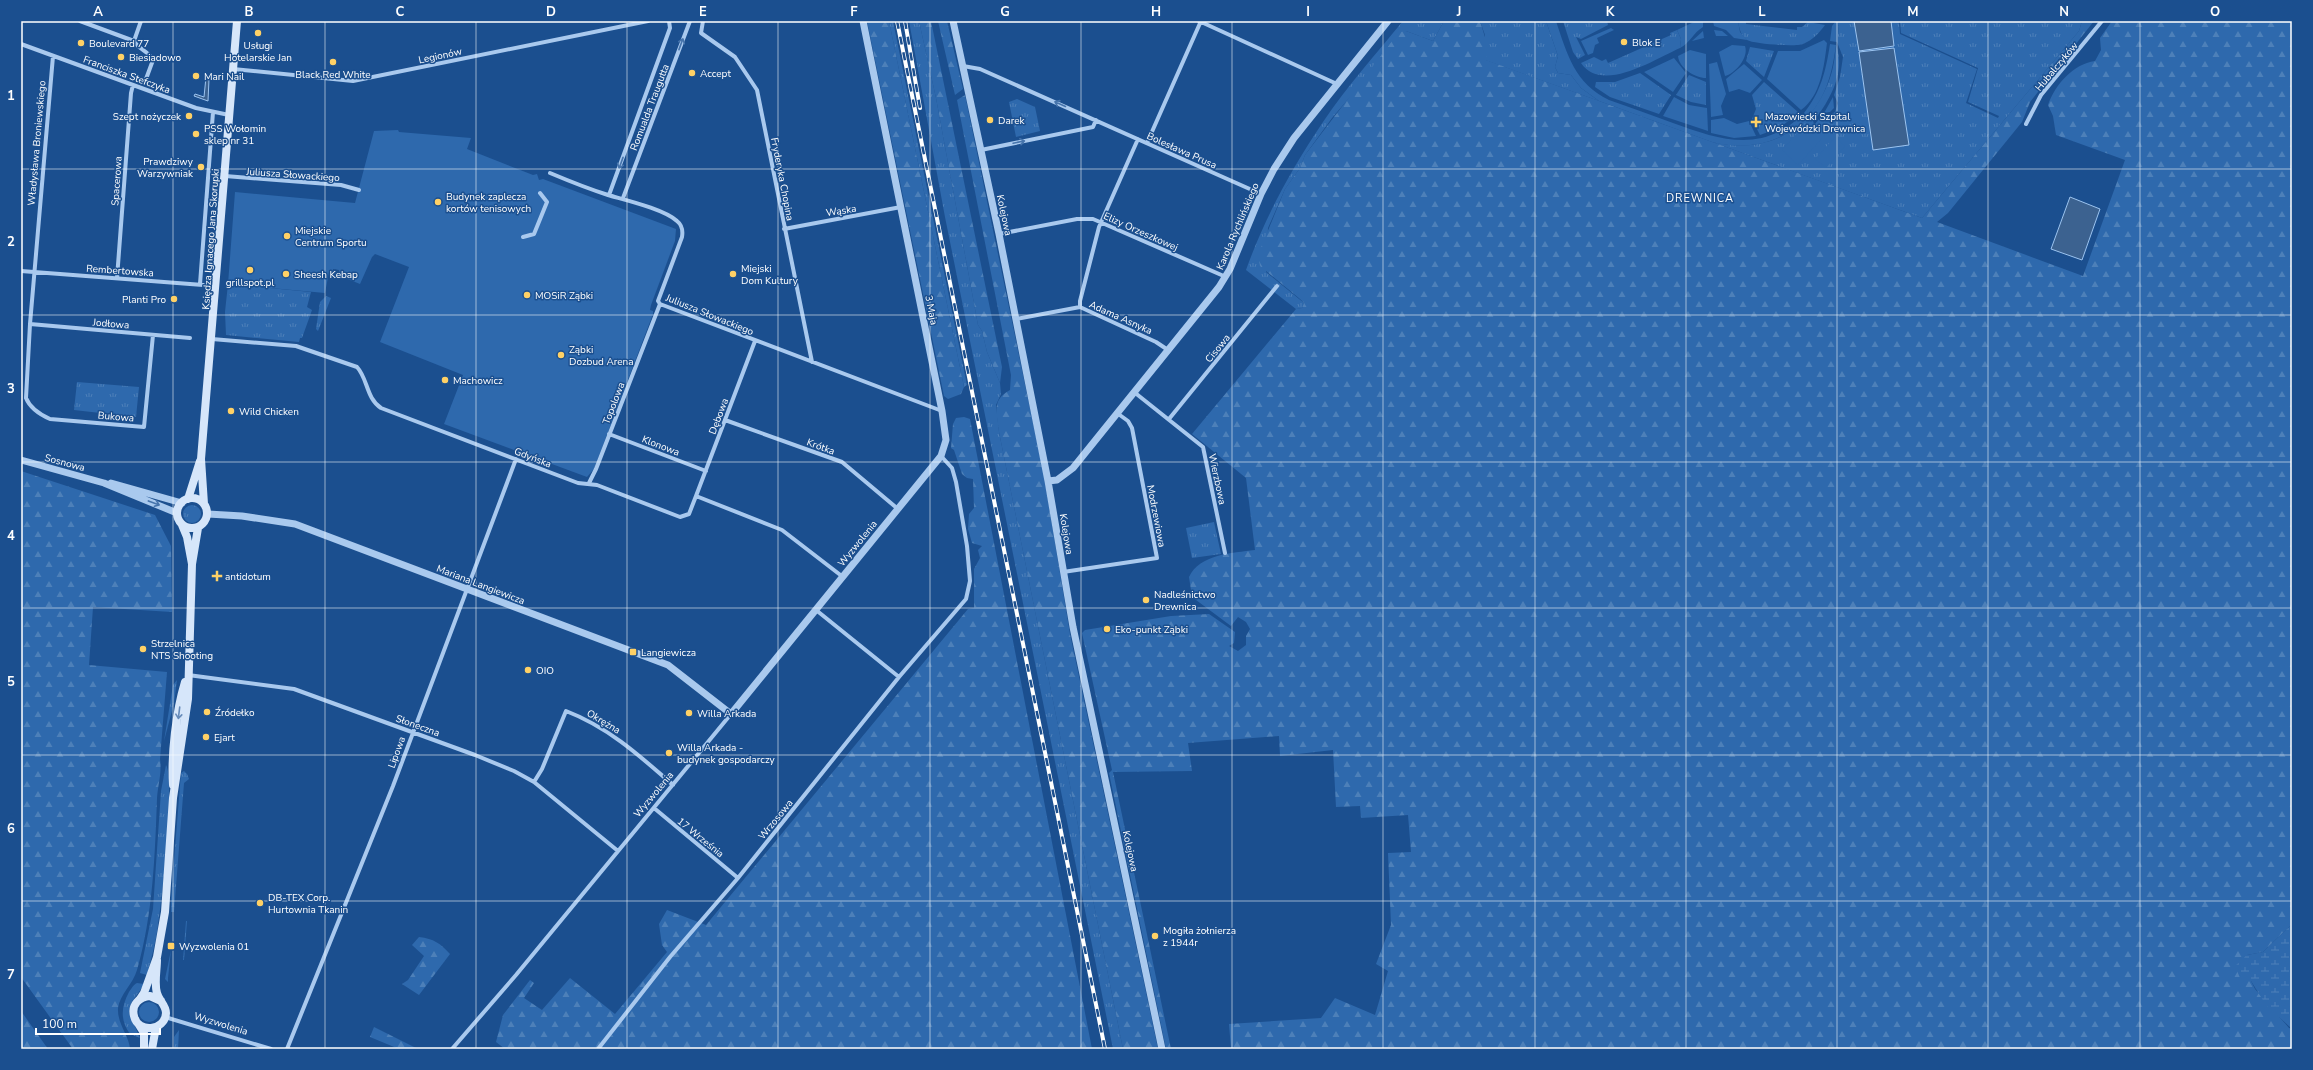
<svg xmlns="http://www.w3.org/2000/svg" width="2313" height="1070" font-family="'Nunito Sans',sans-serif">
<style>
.grass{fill:url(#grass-tufts)}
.forest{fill:url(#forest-firs)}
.wetland{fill:url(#wetland-marsh)}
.garden{fill:#2e69ad}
.water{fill:#3c6290;stroke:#9cc4f0}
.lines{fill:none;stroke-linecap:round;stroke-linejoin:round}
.minor{stroke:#a9c9ee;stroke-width:4}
.tertiary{stroke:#a9c9ee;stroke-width:7}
.secondary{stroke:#d6e6fa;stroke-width:8}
.rail-casing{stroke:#fff;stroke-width:4}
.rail{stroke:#1b4f8f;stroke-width:2.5;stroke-dasharray:8;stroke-linecap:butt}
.oneway{stroke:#4674ac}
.oneway2{stroke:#668bba}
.grid{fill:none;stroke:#fff;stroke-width:1;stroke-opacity:0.55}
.poi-dot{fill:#ffd166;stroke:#1b4f8f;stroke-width:1.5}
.labels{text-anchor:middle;stroke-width:3;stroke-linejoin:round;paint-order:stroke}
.poi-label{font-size:10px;fill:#fff;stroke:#1b4f8f;text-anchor:start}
.street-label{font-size:10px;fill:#fff;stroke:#1b4f8f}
.neighbourhood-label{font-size:11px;letter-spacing:1px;fill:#fff;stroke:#1b4f8f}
.neatline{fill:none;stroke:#fff;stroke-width:1.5}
.grid-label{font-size:13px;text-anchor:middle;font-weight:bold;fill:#fff}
</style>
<defs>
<pattern id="grass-tufts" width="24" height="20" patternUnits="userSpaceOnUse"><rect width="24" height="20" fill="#2e69ad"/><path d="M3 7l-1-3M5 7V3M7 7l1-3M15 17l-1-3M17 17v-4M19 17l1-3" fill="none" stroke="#4d80b9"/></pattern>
<pattern id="forest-firs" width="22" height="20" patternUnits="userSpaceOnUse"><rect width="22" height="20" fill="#2e69ad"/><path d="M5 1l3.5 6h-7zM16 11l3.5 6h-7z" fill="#4d80b9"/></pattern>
<pattern id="wetland-marsh" width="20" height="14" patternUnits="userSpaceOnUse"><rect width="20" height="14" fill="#2e69ad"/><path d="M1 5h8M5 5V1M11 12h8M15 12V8" fill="none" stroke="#4d80b9"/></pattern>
</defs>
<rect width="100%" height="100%" fill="#1b4f8f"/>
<path class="grass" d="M889 21H893L967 385 964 387Z
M909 21H919L936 98 978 325 982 331 987 352 1000 383 1001 394 996 405 999 432 1123 1049H1113L945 217Z
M1403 21H1444L1433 41 1406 31 1332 118 1305 155 1300 168 1285 189 1268 228 1266 272 1304 303 1302 308 1296 309 1246 270C1265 217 1292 168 1323 122 1347 86 1376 54 1403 21Z
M1480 21H1546L1558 56 1555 67 1558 73 1571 75 1581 88 1599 101 1485 60V35Z
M1563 21H1607L1608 25 1581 39 1576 37 1585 55 1578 59 1573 52Z
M1738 21 1746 22V24L1797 30V27H1802L1808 22 1825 25C1819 33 1813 40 1803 44 1796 47 1754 44 1747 40 1741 36 1739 28 1738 21Z
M1836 21H1899L1900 34 1977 69 1966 103 1998 118 1999 116 1968 102 1978 68 1901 33 1900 21H2082L2079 31 1922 218 1712 142C1767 155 1811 131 1830 78 1834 67 1835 55 1836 45 1846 72 1830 100 1813 122L1815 124 1822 115 1828 116 1835 112 1838 103 1834 95 1840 77 1843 57 1837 42 1839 26Z
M1677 30 1681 39 1680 48C1655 59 1602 94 1581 63L1594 57 1602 61 1606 59 1608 63 1671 35 1670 33Z
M1750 47 1774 51 1764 77 1746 61Z
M1640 73 1671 95 1659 114 1610 97 1595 87 1596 82H1615Z
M1689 75 1706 82V105L1691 102 1676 95Z
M1764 82 1799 113 1779 128 1760 135 1752 119 1756 109 1752 95Z
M1017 99 1035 107 1040 131 1016 137 1009 102Z
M228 284 311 292 307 307 312 310 302 338H300L299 342 226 335 225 312Z
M326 296 331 298 318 331 316 329 320 302Z
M77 382 139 387 136 417 74 410Z
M183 514a9 9 0 1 1 18 0a9 9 0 1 1-18 0Z
M1214 522 1221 554 1192 558 1186 528Z
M177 680 174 703 164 741 173 685Z
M166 765C175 778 162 902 158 925 156 942 151 959 147 975L140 973 153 909 161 791Z
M184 771 187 774 189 779 184 783 174 912H171V898L181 773Z
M186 921H187L184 960H183Z
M137 983 144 984C139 995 129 1000 129 1013L140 1038 130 1034C120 1020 121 1007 129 992 132 988 133 985 137 983Z
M179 1030 178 1049H174V1037Z"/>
<path class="forest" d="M867 21H889L964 387 961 394 948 399 944 396Z
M919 21H931L1002 367 1000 383 987 352 982 331 978 325 936 98Z
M938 21H947L963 89 955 95Z
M1444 21H1480L1488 47 1486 60 1922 218 2079 31 2082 21H2094L2030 102 2022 122 1948 213 1937 222 2083 276 2125 160 2056 135 2053 116 2048 105C2055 85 2073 64 2095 61L2101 50 2100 38 2112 21H2292V924L2263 952 2247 955 2251 981 2255 989 2289 1028 2292 1029V1049H1231L1229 1024 1321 1018 1335 998 1375 1015 1388 971 1376 964 1391 925 1388 853 1411 852 1408 815 1361 818 1360 806 1336 807 1333 750 1280 756 1279 736 1188 743 1192 771 1113 772 1171 1049H1166L1109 773 1112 770 1082 633 1085 630 1171 616 1209 614 1235 632 1234 643 1229 646 1238 651 1246 645V636L1250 629 1246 622 1238 617 1231 626 1192 597 1189 577C1200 554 1232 553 1255 550L1246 478 1192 434 1296 309 1302 308 1304 303 1300 299 1260 266 1258 255 1285 189 1300 168 1305 155 1399 32 1406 31 1433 41Z
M965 95 1044 476 1070 634 1158 1049H1123L999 432C997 413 991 400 1010 390L1011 375 957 100Z
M964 417 970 419 1092 1049H505L496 1042 503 1015 530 980 534 983 524 998 542 1010 570 978 615 1014 667 952 662 945 659 924 667 910 706 925 968 609 974 608V569L980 558 978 550 982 546 972 543 968 529 969 514 974 508 973 479 967 478 962 474 954 450 951 448 953 424 956 418Z
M21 471 155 515 171 546 172 612 93 607 89 665 167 672 160 759C162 773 158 784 157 798 155 855 153 915 137 970 133 984 120 994 118 1008 117 1024 129 1035 130 1049H73L21 977Z
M419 937C434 939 440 943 450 954L419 995 402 984 408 980 424 956 412 945Z
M21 1011 48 1049H21Z
M374 1027 418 1049H399L370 1037Z"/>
<path class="wetland" d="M2292 924V1029L2266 1005 2251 981 2240 978 2235 966 2247 955 2263 952Z"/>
<path class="garden" d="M1546 21H1556C1567 54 1575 84 1609 100 1631 108 1652 115 1673 123 1720 140 1761 154 1802 115L1806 119C1780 144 1747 151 1712 142L1599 101 1581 88 1571 75 1558 73 1555 67 1558 56Z
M1696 21H1703V27C1693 33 1690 43 1680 48L1681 39 1677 30Z
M1713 21H1738L1740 32 1747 40 1734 38 1726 30 1714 26Z
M1836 21 1839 26 1837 42 1830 41 1832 26Z
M1611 28 1614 30 1597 38 1599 43 1595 45 1593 53 1588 55 1581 41Z
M1714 30 1722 31 1728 36H1716Z
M1703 31 1704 38 1692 41Z
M1824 40 1827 43C1824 66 1821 96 1801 110L1767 79 1778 51H1800Z
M1830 44 1836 45C1832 73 1827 95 1808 117L1804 113C1821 92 1826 70 1830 44Z
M1732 45 1745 46C1749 57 1736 73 1725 76L1719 52Z
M1690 50 1706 54V78C1695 78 1679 68 1678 56Z
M1674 58 1686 73 1673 92 1644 72Z
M1717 62 1726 94 1721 106 1723 115 1711 117 1709 64Z
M1744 64 1762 80 1750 93 1739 89 1729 92 1726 79Z
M1674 97 1689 105 1707 108 1708 131 1663 116Z
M1833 97 1834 108 1830 112 1824 113Z
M1724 118 1737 124 1749 121 1756 136 1734 138 1711 133V120Z
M1808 121 1825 135 1798 165 1782 150Z
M398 130 399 132 471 138 467 149 533 175 537 174 539 180 543 179 676 229 675 241 651 305 650 310 653 311V314L594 469 587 477 444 424 463 375 380 342 409 267 375 254 372 257 360 284 340 276 339 270 333 269V273L329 272 325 293 228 284 235 192 355 203 374 131Z
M1835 137 1845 146 1826 168 1815 159Z
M171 950 168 978V982L165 979Z
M139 1012a10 10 0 1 1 20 0a10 10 0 1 1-20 0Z"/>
<path class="water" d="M1854 21H1891L1894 46 1859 51Z
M1894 48 1909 145 1873 150 1859 52Z
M206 77 209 79 208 101 194 96 195 94 204 97Z
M2070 197 2100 209 2082 260 2051 249Z"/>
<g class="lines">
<path class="minor" d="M80 21 134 41 141 21
M703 21 701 33 735 57 757 90 812 362
M1199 21 1337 84
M134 41C139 50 149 51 153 60L146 79
M21 44 196 108 229 115
M53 56 30 324 26 398C30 408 41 415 50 419L144 427 153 335
M963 66 980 69 1261 194
M233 69 353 81 648 21
M2026 124 2041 95 2102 21
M1147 143 1201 21
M981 150 1093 127 1096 120
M550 173C569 181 589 189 608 195 625 200 664 209 677 221 682 225 683 231 682 237L658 301 660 304 942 411
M225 176 341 185 359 190
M609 195 670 28 669 21
M623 198 690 21
M784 229 901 207
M999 234 1077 219H1093L1226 277
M523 237 534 234 547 202 540 193
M21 271 216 286
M117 278 131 93 133 85
M200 284 213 112
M1080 307V301L1099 227 1138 139
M1016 319 1080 307 1156 342 1168 350
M30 324 190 338
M212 339 296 346 357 367C368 379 366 398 381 408L578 483 597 485 680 517 689 514 696 496 782 530 843 577
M1134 392 1203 447 1225 553
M1169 419 1277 286
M725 420 842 462 898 509
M609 434 706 471
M589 483 596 469 660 304
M696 496 755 341
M1063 572 1157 558 1132 428 1128 421 1117 413
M816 610 899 677
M188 675 294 689 475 755 514 771 534 782 618 851
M534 782 542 769 566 711C608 727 640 756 673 785
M654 808 738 878
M165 1017 271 1049
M287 1049 393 786 516 459
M452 1049 516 975 731 714
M598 1049 670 957 738 878 899 677 966 599 970 581 967 546 956 482 952 468 941 456"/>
<path class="tertiary" d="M953 21 999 234 1048 481 1073 627 1162 1049
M21 460 104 483 177 513
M1048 481 1057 480 1073 468 1219 287 1230 269 1261 194 1274 169 1294 138 1388 21
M111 483 182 503
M208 514 242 516 295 524 668 665 731 714 941 456 946 440 942 411 863 21"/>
<path class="secondary" d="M177 513a15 15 0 1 1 30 0a15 15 0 1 1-30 0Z
M188 499 200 461
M204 504 201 459 237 21
M182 525 187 537 192 564
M173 785C171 754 176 712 185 682
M157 960C157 970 154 983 157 993 159 1001 166 1005 166 1013 165 1031 138 1034 134 1016 131 1005 139 997 150 996L161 1001
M140 999 144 993 157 957 165 912 173 798 188 699 192 564 198 528
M139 1025 144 1033V1049
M152 1049 156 1027"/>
<g class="rail-casing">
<path id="rail" d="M897 21 1105 1049
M905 21 920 108"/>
</g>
<use href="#rail" class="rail"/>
</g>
<defs><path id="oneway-shaft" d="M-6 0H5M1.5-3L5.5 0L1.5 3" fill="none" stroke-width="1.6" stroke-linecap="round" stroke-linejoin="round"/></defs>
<g class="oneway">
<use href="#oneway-shaft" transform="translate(681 44) rotate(-70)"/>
<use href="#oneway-shaft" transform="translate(1060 104) rotate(-156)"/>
<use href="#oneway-shaft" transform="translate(1019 142) rotate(-12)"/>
<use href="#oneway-shaft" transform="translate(621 163) rotate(110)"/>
<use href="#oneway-shaft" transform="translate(154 503) rotate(20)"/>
</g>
<use class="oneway2" href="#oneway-shaft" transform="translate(179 713) rotate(97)"/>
<path class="grid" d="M173 21V1049M325 21V1049M476 21V1049M627 21V1049M778 21V1049M930 21V1049M1081 21V1049M1232 21V1049M1383 21V1049M1535 21V1049M1686 21V1049M1837 21V1049M1988 21V1049M2140 21V1049M21 169H2292M21 315H2292M21 462H2292M21 608H2292M21 755H2292M21 901H2292"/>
<g class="poi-dot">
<circle cx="258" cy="33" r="4"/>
<circle cx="1624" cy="42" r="4"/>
<circle cx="81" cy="43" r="4"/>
<circle cx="121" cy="57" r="4"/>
<circle cx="333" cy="62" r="4"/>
<circle cx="692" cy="73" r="4"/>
<circle cx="196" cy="76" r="4"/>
<circle cx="189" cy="116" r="4"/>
<circle cx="990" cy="120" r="4"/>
<path d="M1754 116h4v4h4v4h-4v4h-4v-4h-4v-4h4z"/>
<circle cx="196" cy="134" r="4"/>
<circle cx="201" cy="167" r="4"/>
<circle cx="438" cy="202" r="4"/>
<circle cx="287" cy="236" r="4"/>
<circle cx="250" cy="270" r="4"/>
<circle cx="286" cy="274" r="4"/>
<circle cx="733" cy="274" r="4"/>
<circle cx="527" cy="295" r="4"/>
<circle cx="174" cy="299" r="4"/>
<circle cx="561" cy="355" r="4"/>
<circle cx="445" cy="380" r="4"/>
<circle cx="231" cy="411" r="4"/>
<path d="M215 570h4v4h4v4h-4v4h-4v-4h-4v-4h4z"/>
<circle cx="1146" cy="600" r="4"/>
<circle cx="1107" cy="629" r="4"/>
<circle cx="143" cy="649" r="4"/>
<rect x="629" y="648" width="8" height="8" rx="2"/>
<circle cx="528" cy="670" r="4"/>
<circle cx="207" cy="712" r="4"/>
<circle cx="689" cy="713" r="4"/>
<circle cx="206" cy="737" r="4"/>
<circle cx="669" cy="753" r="4"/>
<circle cx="260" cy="903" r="4"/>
<circle cx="1155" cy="936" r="4"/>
<rect x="167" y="942" width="8" height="8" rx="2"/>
</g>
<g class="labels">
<g class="poi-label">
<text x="1632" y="46">Blok E</text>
<text x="89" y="47">Boulevard 77</text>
<text x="258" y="49" text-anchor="middle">Usługi<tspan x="258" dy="12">Hotelarskie Jan</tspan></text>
<text x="129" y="61">Biesiadowo</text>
<text x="700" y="77">Accept</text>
<text x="333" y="78" text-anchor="middle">Black Red White</text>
<text x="204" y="80">Mari Nail</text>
<text x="181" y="120" text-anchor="end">Szept nożyczek</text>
<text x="1765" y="120">Mazowiecki Szpital<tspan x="1765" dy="12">Wojewódzki Drewnica</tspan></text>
<text x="998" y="124">Darek</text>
<text x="204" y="132">PSS Wołomin<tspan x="204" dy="12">sklep nr 31</tspan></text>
<text x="193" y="165" text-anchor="end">Prawdziwy<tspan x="193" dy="12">Warzywniak</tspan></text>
<text x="446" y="200">Budynek zaplecza<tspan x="446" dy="12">kortów tenisowych</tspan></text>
<text x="295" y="234">Miejskie<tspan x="295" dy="12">Centrum Sportu</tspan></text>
<text x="741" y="272">Miejski<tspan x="741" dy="12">Dom Kultury</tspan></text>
<text x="294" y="278">Sheesh Kebap</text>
<text x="250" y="286" text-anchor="middle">grillspot.pl</text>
<text x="535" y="299">MOSiR Ząbki</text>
<text x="166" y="303" text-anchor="end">Planti Pro</text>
<text x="569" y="353">Ząbki<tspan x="569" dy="12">Dozbud Arena</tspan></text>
<text x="453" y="384">Machowicz</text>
<text x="239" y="415">Wild Chicken</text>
<text x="225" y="580">antidotum</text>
<text x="1154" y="598">Nadleśnictwo<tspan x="1154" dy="12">Drewnica</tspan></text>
<text x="1115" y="633">Eko-punkt Ząbki</text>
<text x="151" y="647">Strzelnica<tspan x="151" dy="12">NTS Shooting</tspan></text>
<text x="641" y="656">Langiewicza</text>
<text x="536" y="674">OIO</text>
<text x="215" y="716">Źródełko</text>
<text x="697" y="717">Willa Arkada</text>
<text x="214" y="741">Ejart</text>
<text x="677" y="751">Willa Arkada -<tspan x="677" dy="12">budynek gospodarczy</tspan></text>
<text x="268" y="901">DB-TEX Corp.<tspan x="268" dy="12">Hurtownia Tkanin</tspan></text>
<text x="1163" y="934">Mogiła żołnierza<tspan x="1163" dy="12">z 1944r</tspan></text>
<text x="179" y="950">Wyzwolenia 01</text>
</g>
<g class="street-label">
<text transform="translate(440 55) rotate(-12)" y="4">Legionów</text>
<text transform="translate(2056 66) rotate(-50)" y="4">Hubalczyków</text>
<text transform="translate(127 74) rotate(20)" y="4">Franciszka Stefczyka</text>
<text transform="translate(649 107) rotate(-69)" y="4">Romualda Traugutta</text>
<text transform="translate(36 143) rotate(-85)" y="4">Władysława Broniewskiego</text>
<text transform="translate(1182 150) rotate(24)" y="4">Bolesława Prusa</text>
<text transform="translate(293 174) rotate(4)" y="4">Juliusza Słowackiego</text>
<text transform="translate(783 179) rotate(79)" y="4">Fryderyka Chopina</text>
<text transform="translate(116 181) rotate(-86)" y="4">Spacerowa</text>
<text transform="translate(841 210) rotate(-9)" y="4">Wąska</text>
<text transform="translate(1005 215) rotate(78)" y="4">Kolejowa</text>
<text transform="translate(1237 226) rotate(-67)" y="4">Karola Rychlińskiego</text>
<text transform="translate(1141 231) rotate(24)" y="4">Elizy Orzeszkowej</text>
<text transform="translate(210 239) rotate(-86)" y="4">Księdza Ignacego Jana Skorupki</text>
<text transform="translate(120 270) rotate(4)" y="4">Rembertowska</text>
<text transform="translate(932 310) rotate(79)" y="4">3 Maja</text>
<text transform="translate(710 314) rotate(22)" y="4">Juliusza Słowackiego</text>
<text transform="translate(1121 317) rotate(24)" y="4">Adama Asnyka</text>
<text transform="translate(111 323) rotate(5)" y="4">Jodłowa</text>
<text transform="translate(1217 348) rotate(-51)" y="4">Cisowa</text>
<text transform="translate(613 403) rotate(-69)" y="4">Topolowa</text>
<text transform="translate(116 416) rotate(5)" y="4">Bukowa</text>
<text transform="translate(718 416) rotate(-69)" y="4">Dębowa</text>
<text transform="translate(661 445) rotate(21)" y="4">Klonowa</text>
<text transform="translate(821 446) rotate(20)" y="4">Krótka</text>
<text transform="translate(533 457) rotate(21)" y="4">Gdyńska</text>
<text transform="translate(65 462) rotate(15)" y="4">Sosnowa</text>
<text transform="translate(1218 479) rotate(78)" y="4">Wierzbowa</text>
<text transform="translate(1157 516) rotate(79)" y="4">Modrzewiowa</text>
<text transform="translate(1067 534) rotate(81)" y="4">Kolejowa</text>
<text transform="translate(857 543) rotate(-51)" y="4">Wyzwolenia</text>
<text transform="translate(481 584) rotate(21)" y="4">Mariana Langiewicza</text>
<text transform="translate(604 721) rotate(31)" y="4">Okrężna</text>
<text transform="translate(418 725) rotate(20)" y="4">Słoneczna</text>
<text transform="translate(396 752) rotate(-70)" y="4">Lipowa</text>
<text transform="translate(653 794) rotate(-50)" y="4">Wyzwolenia</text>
<text transform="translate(775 819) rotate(-51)" y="4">Wrzosowa</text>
<text transform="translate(701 837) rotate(39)" y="4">17 Września</text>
<text transform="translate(1131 851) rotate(78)" y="4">Kolejowa</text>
<text transform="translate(221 1023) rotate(17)" y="4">Wyzwolenia</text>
</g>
<g class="neighbourhood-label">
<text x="1700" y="202">DREWNICA</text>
</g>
</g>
<rect width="2313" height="1070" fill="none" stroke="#1b4f8f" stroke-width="44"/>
<path d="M36 1028v6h124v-6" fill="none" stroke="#ffffff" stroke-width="2"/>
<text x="42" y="1028" font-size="12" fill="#ffffff" stroke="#1b4f8f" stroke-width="3" paint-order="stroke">100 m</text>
<rect x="22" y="22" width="2269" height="1026" class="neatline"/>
<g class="grid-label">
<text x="98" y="16">A</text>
<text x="249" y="16">B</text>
<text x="400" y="16">C</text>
<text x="551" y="16">D</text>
<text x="703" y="16">E</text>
<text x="854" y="16">F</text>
<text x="1005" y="16">G</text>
<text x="1156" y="16">H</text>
<text x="1308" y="16">I</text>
<text x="1459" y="16">J</text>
<text x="1610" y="16">K</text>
<text x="1762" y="16">L</text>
<text x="1913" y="16">M</text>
<text x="2064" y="16">N</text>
<text x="2215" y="16">O</text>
<text x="11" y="100">1</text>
<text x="11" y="246">2</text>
<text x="11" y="393">3</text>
<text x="11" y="540">4</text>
<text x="11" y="686">5</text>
<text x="11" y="833">6</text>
<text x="11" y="979">7</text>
</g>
</svg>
